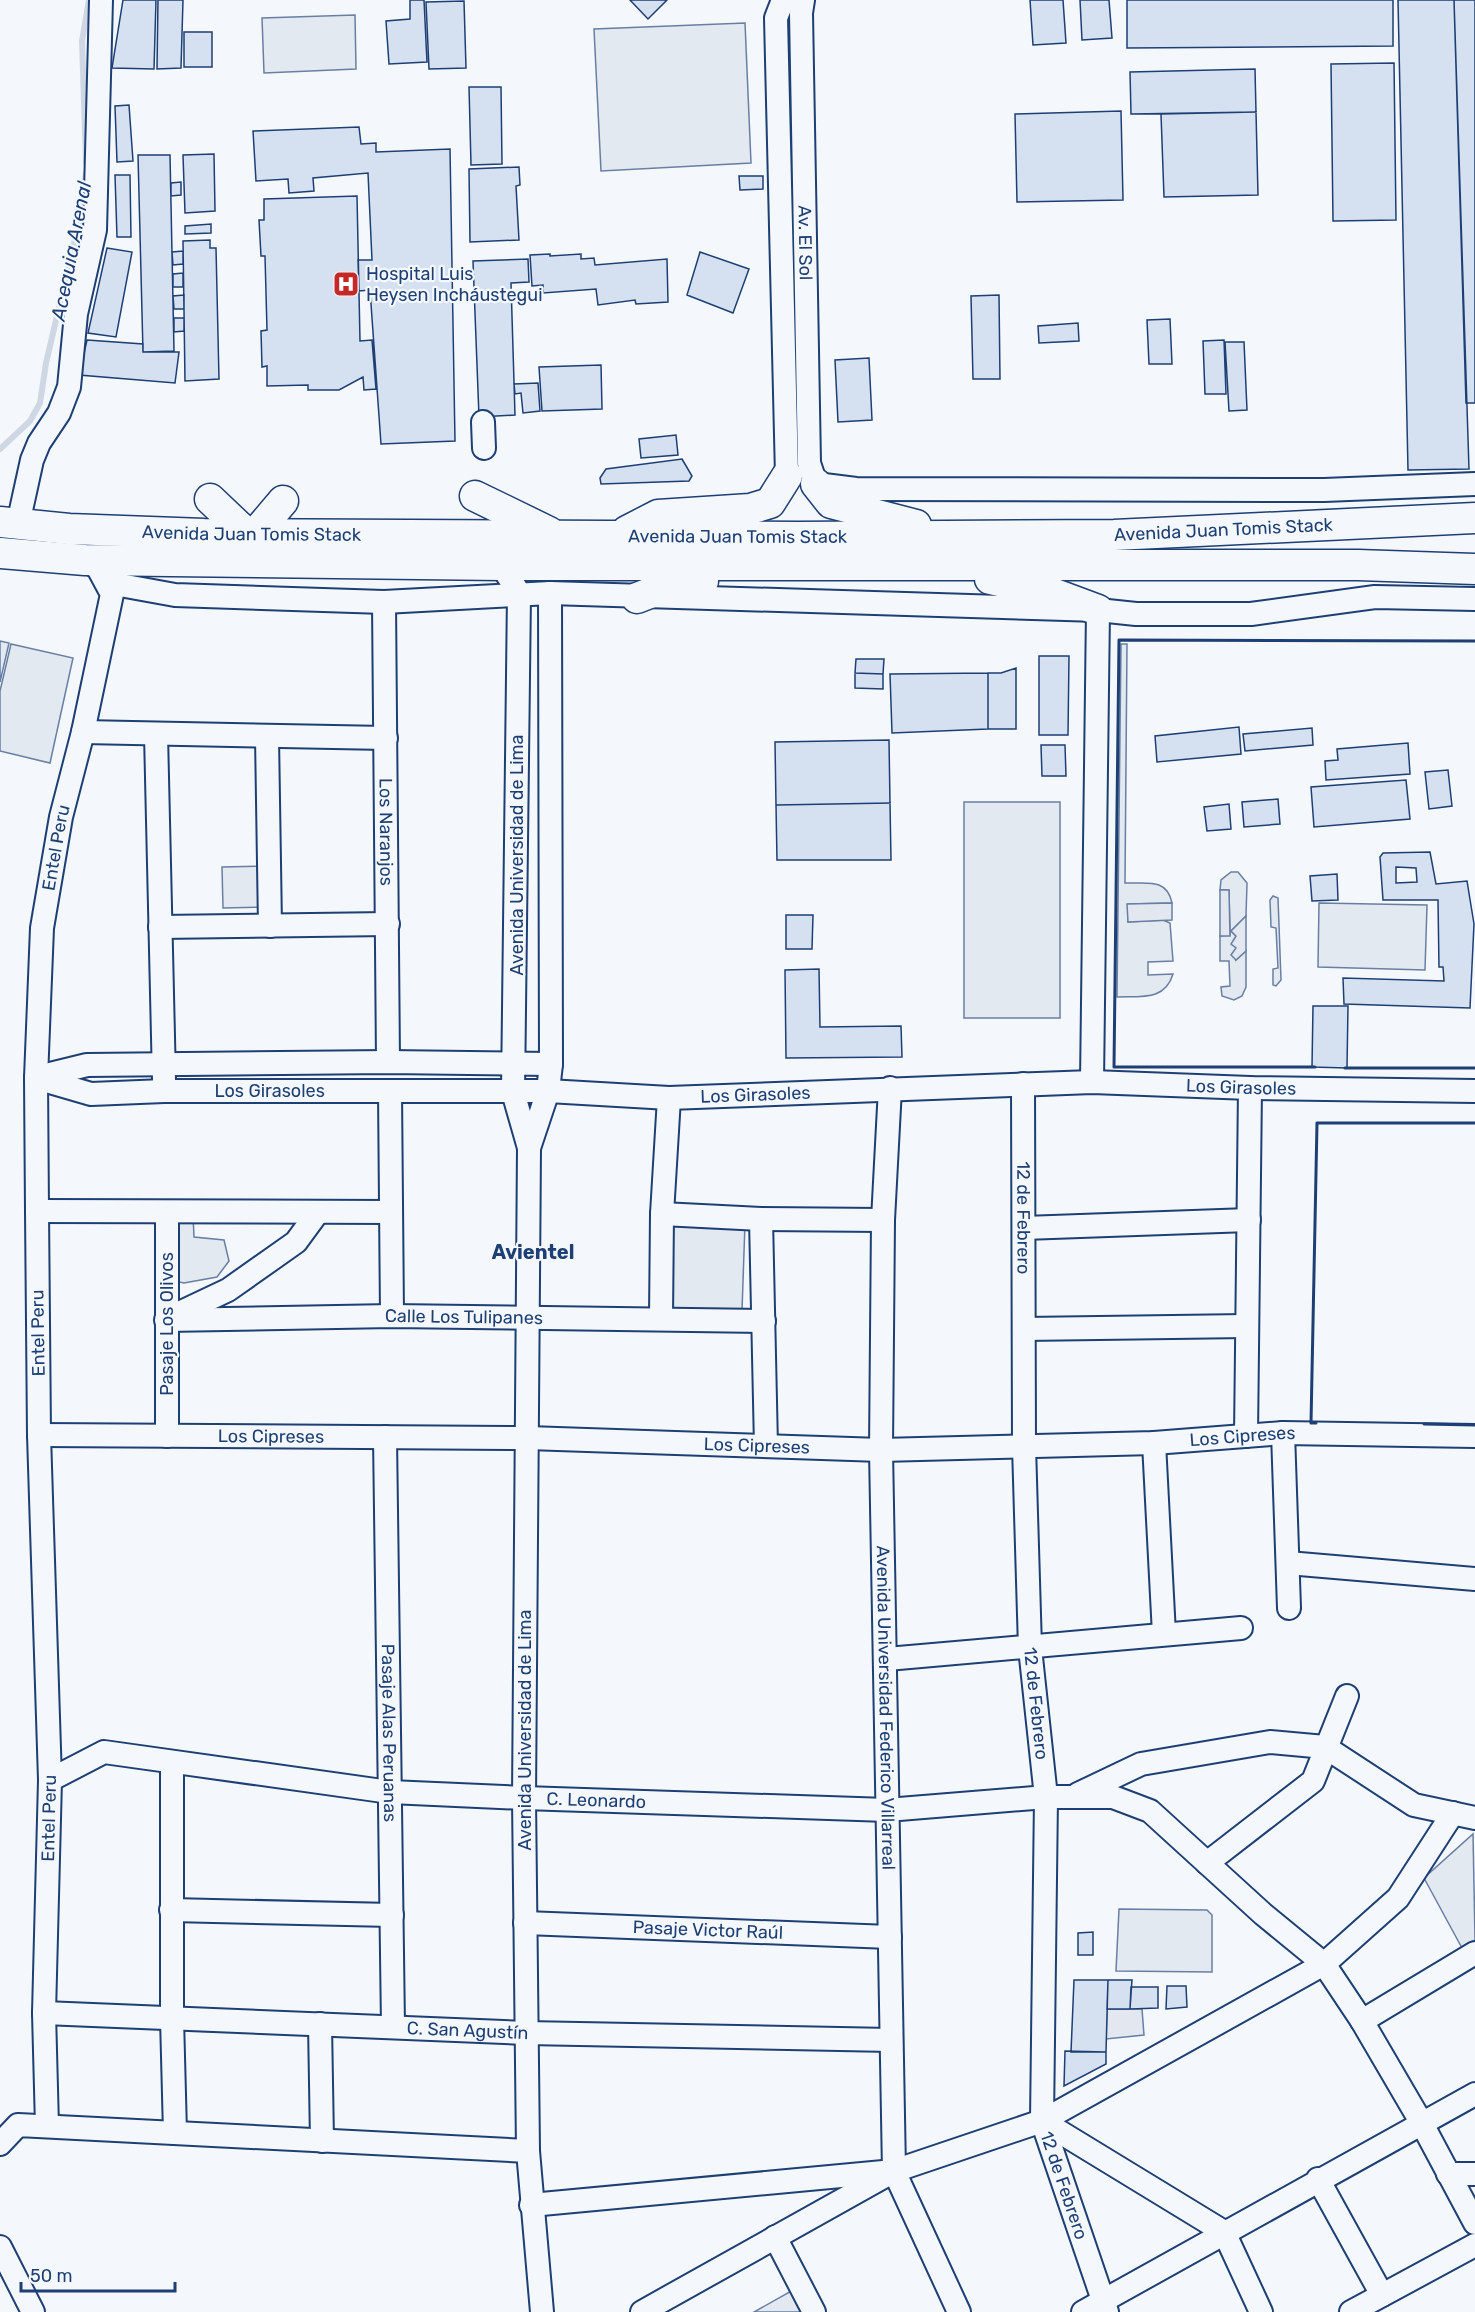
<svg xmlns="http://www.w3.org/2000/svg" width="1475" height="2312" font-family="Rubik,sans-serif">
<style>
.green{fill:#e3e9f0;stroke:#687fa3;stroke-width:1.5}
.parking{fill:#e3e8f0;stroke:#687fa3;stroke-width:1.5}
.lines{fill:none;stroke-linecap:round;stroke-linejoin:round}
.stream{stroke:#cfd7e4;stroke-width:6}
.building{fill:#d5e0f0;stroke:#1d3f73;stroke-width:1.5;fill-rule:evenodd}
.minor-casing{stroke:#1d3f73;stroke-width:26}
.major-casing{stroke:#1d3f73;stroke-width:33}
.minor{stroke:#f4f7fb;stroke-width:22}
.major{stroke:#f4f7fb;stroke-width:30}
.wall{stroke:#1d3f73;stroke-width:3}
.labels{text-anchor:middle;stroke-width:4.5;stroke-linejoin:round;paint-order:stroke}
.street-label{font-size:18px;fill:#1d3f73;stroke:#f4f7fb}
.poi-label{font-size:18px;fill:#1d3f73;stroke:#f4f7fb;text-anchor:start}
.water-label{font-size:20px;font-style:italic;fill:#1d3f73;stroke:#f4f7fb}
.neighbourhood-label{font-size:20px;font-weight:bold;fill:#1d3f73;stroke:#f4f7fb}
</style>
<rect width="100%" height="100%" fill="#f4f7fb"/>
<path class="green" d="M355 15 356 69 264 73 262 18Z
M745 23 751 163 601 171 594 29Z
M0 641 9 643 0 682Z
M11 644 73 658 50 763 0 751V691Z
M1121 644H1127L1125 883C1145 884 1167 877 1172 903L1128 904V922L1163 920 1170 923 1173 961 1148 962V975L1173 974C1165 1001 1141 996 1117 997Z
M964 802H1060V1018H964Z
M261 866 262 907 223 908 222 867Z
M1231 872H1238L1247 883 1246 916 1231 931 1236 936V960L1246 951V987L1242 996 1234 1000 1222 996 1221 987 1230 986 1229 961H1220V936L1230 935 1229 890H1220L1221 880Z
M1273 896 1278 898 1281 980 1276 986 1273 985V969L1278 968 1276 928 1271 927 1270 900Z
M1319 903 1427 905 1425 970 1318 967Z
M169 1215H193L194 1237 224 1240 229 1261 217 1277 184 1283 169 1280Z
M669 1221 745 1223 742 1311 667 1309Z
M1473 1834 1475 1940 1462 1948 1424 1878Z
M1119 1909 1207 1910 1212 1915V1972L1116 1971Z
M793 2290 806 2312H754Z"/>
<path class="parking" d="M1220 890H1229L1230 936H1220Z
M1172 903V920L1128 922 1127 904Z
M1246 916V951L1236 960 1231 955 1236 948 1231 944 1236 936 1231 931Z
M1107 2009H1142L1144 2035 1106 2039Z"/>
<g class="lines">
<path class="stream" d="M86 163 82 41 89 0
M0 449 30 421 40 403 46 363 80 218 86 173"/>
</g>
<path class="building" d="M123 0H156L154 69 112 68Z
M158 0H183L181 68 157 69Z
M410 0H424L427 62 389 64 386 21 410 19Z
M630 0H667L648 19Z
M1030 0H1063L1066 43 1033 45Z
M1080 0H1109L1112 38 1082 40Z
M1127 0H1393V46L1127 48Z
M1398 0H1454L1469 469 1408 470Z
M1454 0H1475V403H1466Z
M464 1 466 68 429 69 426 2Z
M184 32H212V67H184Z
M1394 63 1396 220 1333 221 1331 64Z
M1255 69 1256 112 1131 114 1130 72Z
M469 87H501L502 164 471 165Z
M129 105 133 161 117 162 115 106Z
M1121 111 1123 200 1017 202 1015 114Z
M1256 112 1258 195 1164 197 1161 114Z
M359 127 361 144 376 143V152L450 149 455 441 381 444 370 290 359 291 358 260H372L368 173 313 178 314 191 289 193 288 179 256 181 253 131Z
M214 154 215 211 185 213 183 155Z
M138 155H170L174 351 143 352Z
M519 167 520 185 516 186 519 240 470 242 469 169Z
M115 175H130L131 237H117Z
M739 176H763V189L740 190Z
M181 182V195L171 196V183Z
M357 196 360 341 372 340 376 389 364 390 363 377 339 390H308V385L267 386V366L262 367 261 331 267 330 265 256H261L259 220H264V199Z
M211 224V233L185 234V226Z
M210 240V248H216L219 379 185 381 183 241Z
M107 248 132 252 116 337 88 333Z
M183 251V264L173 265 172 252Z
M700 252 749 269 733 313 687 295Z
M550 254V256L581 254V259L594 258 595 265 667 259 668 302 636 304 635 300 598 305 596 289 543 293V285L532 286 530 255Z
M528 259 529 282 511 283 515 415 479 417 473 261Z
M183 273V287H173V274Z
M184 295V309H174L173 296Z
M999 295 1000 379H973L971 296Z
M174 318H184V331L174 332Z
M1170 319 1172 364H1149L1147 320Z
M1078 323 1079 341 1039 343 1038 326Z
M87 340 143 344V352H179L175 383 79 375Z
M1224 340 1226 394H1205L1203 341Z
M1225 342H1244L1247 410 1229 411Z
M869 358 872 420 838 422 835 360Z
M601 365 602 409 542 411 539 367Z
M538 383 540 411 523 413 521 393 515 394 514 384Z
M676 435 678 455 641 458 639 439Z
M682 459 692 476 689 481 601 484 600 478 606 469Z
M1039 656H1069L1068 735H1039Z
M856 659H884L883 674 855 673Z
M1016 668V729H988V673H1001Z
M855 673 883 674V689L855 688Z
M988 673V729L892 733 890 674Z
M1239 727 1241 754 1157 762 1155 736Z
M1312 728 1313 745 1245 751 1243 734Z
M889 740 890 803 776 805 775 742Z
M1408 743 1410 774 1326 780 1325 761 1338 760 1337 749Z
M1041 745H1065L1066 776H1042Z
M1448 770 1452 806 1429 809 1425 772Z
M1406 780 1410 819 1314 827 1311 787Z
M1278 799 1280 824 1244 827 1242 802Z
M890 803 891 860H777L776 805Z
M1229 804 1231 829 1207 831 1204 807Z
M1430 852 1436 884 1467 881 1474 924 1470 1008 1344 1004 1343 978 1444 981 1443 967H1439L1438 900H1383L1380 857 1383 853ZM1396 867 1416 868 1417 882 1396 883Z
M1337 874 1338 900 1312 901 1310 876Z
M786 915H813L812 949H786Z
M819 969 820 1027 901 1026 902 1057 786 1058 785 970Z
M1313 1006H1348L1347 1068 1312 1067Z
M1093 1932V1955H1078V1933Z
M1074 1980H1108L1106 2052H1071Z
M1108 1980H1132L1130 2009H1107Z
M1167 1986H1186L1187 2007 1166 2009Z
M1131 1987H1158V2008L1130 2009Z
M1065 2051 1106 2052V2064L1064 2086Z"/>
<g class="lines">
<g class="minor-casing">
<g id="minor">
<path d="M783 0 776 18 787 476"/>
<path id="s1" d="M803 0 801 13 809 463 816 484 856 489 1324 490 1475 484"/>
<path d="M483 422 484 448"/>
<path d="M18 524 32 460 39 443 59 413 69 387 76 314 95 230 101 0"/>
<path d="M501 565 519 593 513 1092 529 1148 524 1798 528 2151 542 2312"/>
<path d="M109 583 175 595 384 602 550 593 1098 610 1136 614H1251L1375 597 1475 599"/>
<path id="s2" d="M384 602 388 1062"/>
<path d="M83 732 386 738"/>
<path d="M156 734 164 1080"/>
<path d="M267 737 270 926"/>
<path d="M160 927 388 924"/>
<path d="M38 1077 87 1065 388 1062 551 1064"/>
<path id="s3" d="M36 1078 91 1094 164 1091H548L669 1098 1092 1082 1250 1088 1475 1091"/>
<path d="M1092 1082 1098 610"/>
<path id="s4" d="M1023 1084 1024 1446 1030 1648 1046 1797 1042 2121 1107 2312"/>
<path id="s5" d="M890 1088 883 1220 881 1450 894 2171 959 2312"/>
<path d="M390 1091 392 1316"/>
<path d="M529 1148 548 1091 551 1064 550 593"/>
<path d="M37 1211 391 1212"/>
<path d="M167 1212V1436"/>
<path d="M662 1214 761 1219 883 1220"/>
<path d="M761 1219 766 1446"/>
<path d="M1024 1228 1249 1220"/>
<path d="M173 1316 228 1290 296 1242 318 1212"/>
<path d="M661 1318 662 1214 669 1098"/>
<path id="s6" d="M166 1320 392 1316 764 1321"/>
<path d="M1024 1329 1247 1326"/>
<path d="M1283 1433 1289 1608"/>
<path id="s7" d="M39 1435 528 1438 881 1450 1154 1443 1283 1433 1475 1436"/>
<path d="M1246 1436 1250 1088"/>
<path id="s8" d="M385 1437 393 2027"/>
<path d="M1154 1443 1164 1634"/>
<path d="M1288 1563 1475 1579"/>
<path d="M887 1659 1241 1628"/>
<path d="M172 1762V2018L175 2133"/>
<path id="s9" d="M50 1780 104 1752 390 1792 524 1798 887 1810 1046 1797H1113L1150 1811 1263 1914 1324 1964 1362 2021 1421 2122 1475 2223"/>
<path d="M1078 1794 1141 1764 1270 1742 1325 1747 1414 1805 1475 1818"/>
<path d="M1207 1863 1313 1781 1347 1696"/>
<path d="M171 1910 392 1915"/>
<path id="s10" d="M525 1923 890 1937"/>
<path id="s11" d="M44 2013 526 2033 891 2040"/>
<path d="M1362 2021 1475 1953"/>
<path d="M320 2024 322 2141"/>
<path d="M1042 2121 1224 2232 1261 2312"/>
<path id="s12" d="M47 2126 44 2013 50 1780 39 1435 37 1211 36 1078 42 928 61 817 83 732 112 594 98 568 85 560"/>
<path d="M0 2144 18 2125 528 2151"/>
<path d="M1448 2174H1475"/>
<path d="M1318 2179 1382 2295"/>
<path d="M531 2205 894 2171 1042 2121 1324 1964 1398 1898 1453 1813"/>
<path d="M775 2237 814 2312"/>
<path d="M0 2247 33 2312"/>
<path d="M642 2312 887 2175"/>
<path d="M1083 2312 1475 2094"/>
<path d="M1351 2312 1475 2245"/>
</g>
</g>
<g class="major-casing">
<g id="major">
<path d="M816 484 831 503 916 525"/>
<path d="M475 496 549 532"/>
<path d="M210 499 247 534"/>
<path id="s13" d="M0 522 69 529 204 534 798 537 1114 535 1475 518"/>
<path d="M627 531 658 515 750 509 770 503 787 476"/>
<path d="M255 534 283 501"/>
<path d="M0 553 85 560 501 565H1358L1475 569"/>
<path d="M990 579 1055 594 1098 610"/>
<path d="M637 598 678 582 703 581"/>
</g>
</g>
<use href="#minor" class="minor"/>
<use href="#major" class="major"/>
<path class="wall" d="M1315 1067H1114L1119 640 1475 641
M1345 1068H1475
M1316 1423H1311L1317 1123H1475
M1424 1424 1475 1425"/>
</g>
<defs>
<g id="hospital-square" transform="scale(1.35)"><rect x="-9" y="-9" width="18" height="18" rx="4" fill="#c62828" stroke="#f4f7fb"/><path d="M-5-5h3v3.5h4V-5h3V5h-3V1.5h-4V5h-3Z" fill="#fff"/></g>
</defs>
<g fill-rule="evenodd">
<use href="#hospital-square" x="346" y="284"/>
</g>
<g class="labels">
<g class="street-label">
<text dy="6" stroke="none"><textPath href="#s1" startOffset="243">Av. El Sol</textPath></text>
<text dy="6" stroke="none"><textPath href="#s13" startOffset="1224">Avenida Juan Tomis Stack</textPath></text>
<text dy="6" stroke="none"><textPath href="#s13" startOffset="252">Avenida Juan Tomis Stack</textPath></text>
<text dy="6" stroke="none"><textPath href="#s13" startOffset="738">Avenida Juan Tomis Stack</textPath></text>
<text dy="6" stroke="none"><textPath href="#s2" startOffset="230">Los Naranjos</textPath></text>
<text dy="6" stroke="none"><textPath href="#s12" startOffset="1280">Entel Peru</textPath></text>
<text transform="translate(517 855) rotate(-90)" y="6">Avenida Universidad de Lima</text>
<text dy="6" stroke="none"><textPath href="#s3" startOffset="1208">Los Girasoles</textPath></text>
<text dy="6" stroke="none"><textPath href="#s3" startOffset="236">Los Girasoles</textPath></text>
<text dy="6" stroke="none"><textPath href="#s3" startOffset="722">Los Girasoles</textPath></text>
<text dy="6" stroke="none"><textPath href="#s4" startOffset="134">12 de Febrero</textPath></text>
<text dy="6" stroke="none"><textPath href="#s6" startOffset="298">Calle Los Tulipanes</textPath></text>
<text transform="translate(167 1324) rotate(-90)" y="6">Pasaje Los Olivos</text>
<text transform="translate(38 1333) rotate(-91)" y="6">Entel Peru</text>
<text dy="6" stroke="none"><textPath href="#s7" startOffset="232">Los Cipreses</textPath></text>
<text dy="6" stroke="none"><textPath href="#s7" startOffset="1204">Los Cipreses</textPath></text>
<text dy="6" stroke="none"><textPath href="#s7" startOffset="718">Los Cipreses</textPath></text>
<text dy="6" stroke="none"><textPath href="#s4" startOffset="620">12 de Febrero</textPath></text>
<text dy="6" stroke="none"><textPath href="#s5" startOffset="620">Avenida Universidad Federico Villarreal</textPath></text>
<text transform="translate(525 1730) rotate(-90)" y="6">Avenida Universidad de Lima</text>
<text dy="6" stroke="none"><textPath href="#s8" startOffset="296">Pasaje Alas Peruanas</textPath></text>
<text dy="6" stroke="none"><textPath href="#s9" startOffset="556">C. Leonardo</textPath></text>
<text dy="6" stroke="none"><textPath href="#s12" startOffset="308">Entel Peru</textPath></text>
<text dy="6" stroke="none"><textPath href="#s10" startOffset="183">Pasaje Victor Raúl</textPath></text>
<text dy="6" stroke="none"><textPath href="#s11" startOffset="424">C. San Agustín</textPath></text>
<text dy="6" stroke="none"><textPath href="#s4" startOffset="1106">12 de Febrero</textPath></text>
</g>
<g class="poi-label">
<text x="366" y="280">Hospital Luis<tspan x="366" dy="21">Heysen Incháustegui</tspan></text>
</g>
<g class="water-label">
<text transform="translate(71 251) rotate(-79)" y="7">Acequia Arenal</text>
</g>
<g class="neighbourhood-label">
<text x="533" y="1259">Avientel</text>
</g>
</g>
<path d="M21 2282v9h154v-9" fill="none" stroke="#1d3f73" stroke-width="3"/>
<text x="30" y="2282" font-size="18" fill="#1d3f73" stroke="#f4f7fb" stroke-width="4.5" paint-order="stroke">50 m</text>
</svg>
